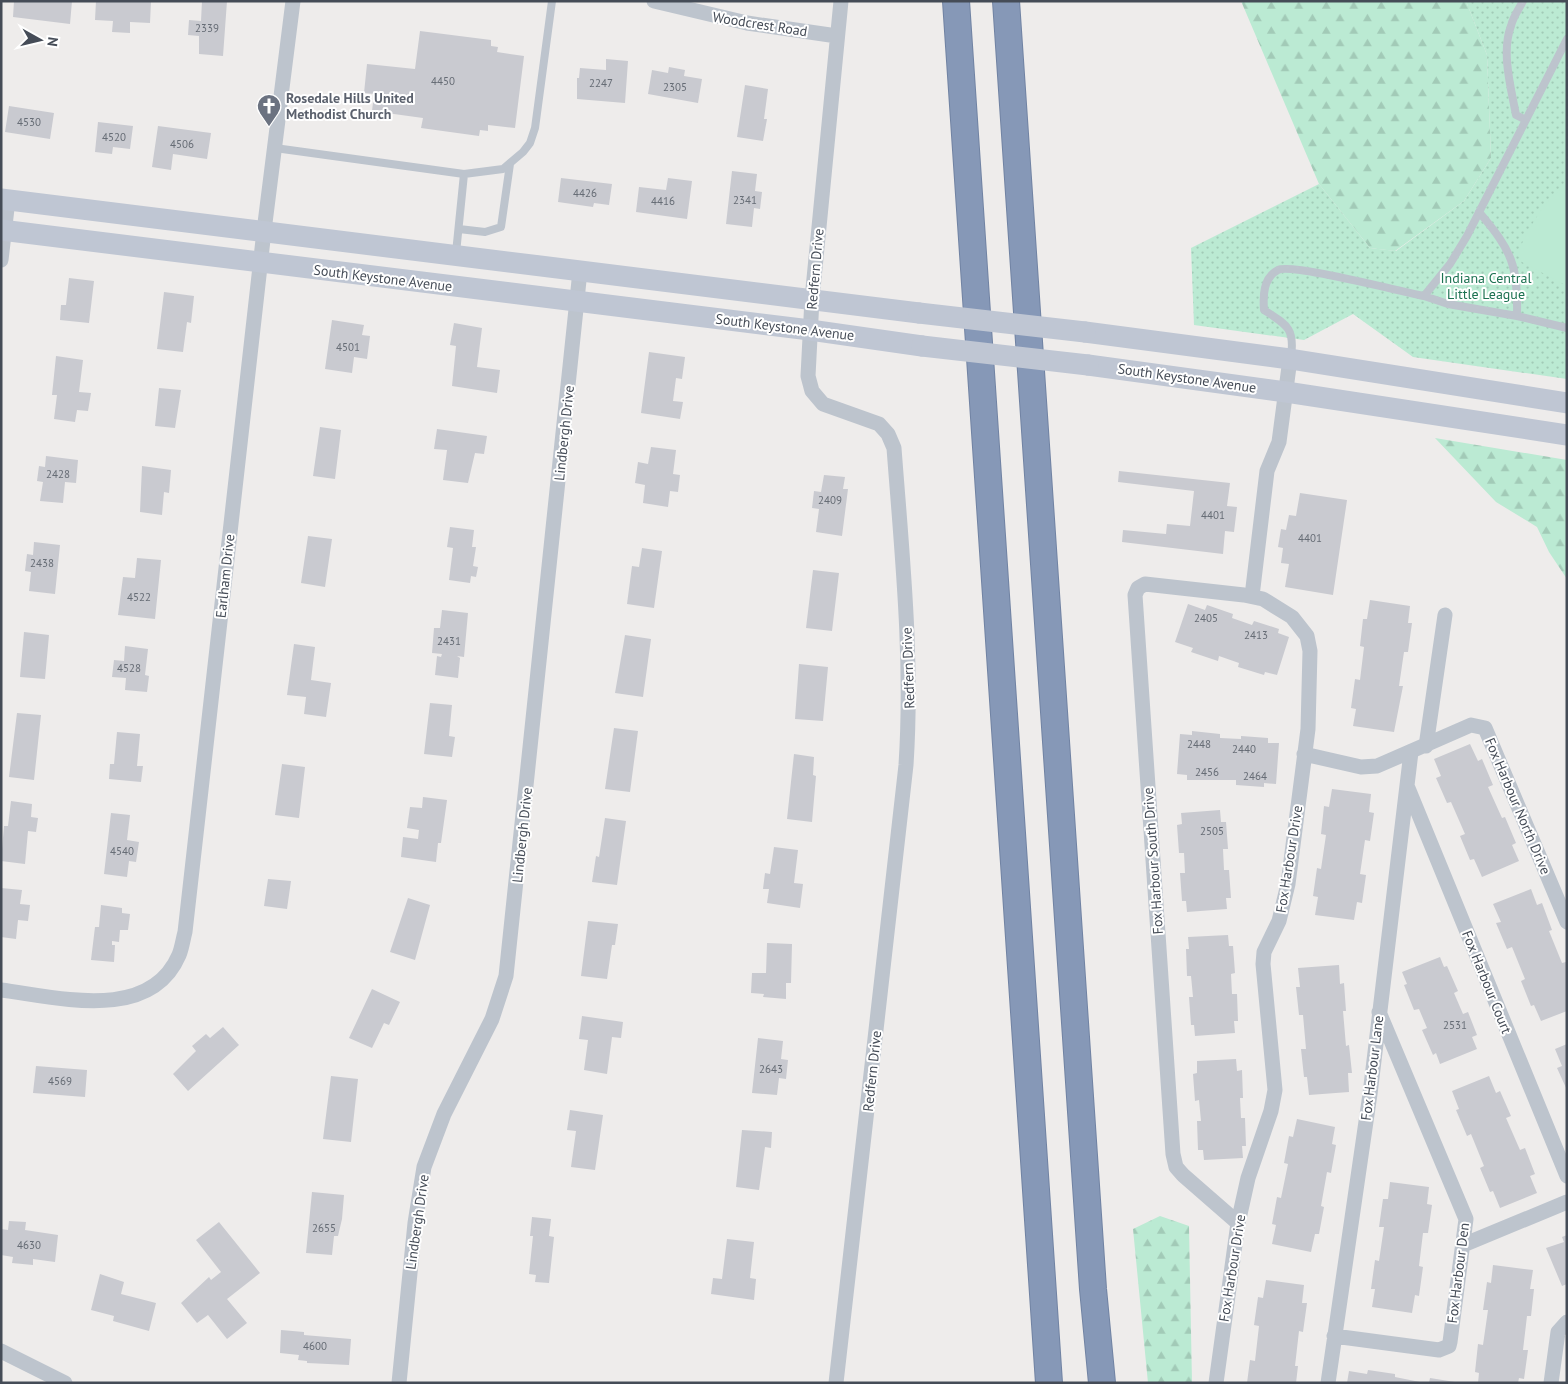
<svg xmlns="http://www.w3.org/2000/svg" width="1568" height="1384" font-family="'PT Sans',sans-serif">
<style>
.forest{fill:url(#forest-firs)}
.park{fill:url(#park-dots)}
.garden{fill:#bbead3}
.building{fill:#c9cad0}
.lines{fill:none;stroke-linecap:round;stroke-linejoin:round}
.motorway-casing{stroke:#7183a3;stroke-width:28}
.service{stroke:#bdc4cd;stroke-width:8}
.minor{stroke:#bdc4cd;stroke-width:15}
.secondary{stroke:#bfc6d3;stroke-width:21}
.motorway{stroke:#8698b7;stroke-width:26}
.secondary-bridge{stroke:#bfc6d3;stroke-width:21}
.labels{text-anchor:middle;stroke-width:4;stroke-linejoin:round;paint-order:stroke}
.number-label{font-size:11px;fill:#666c75}
.street-label{font-size:14px;fill:#454c57;stroke:#fff}
.worship-label{font-size:14px;font-weight:bold;fill:#5b616d;stroke:#fff;text-anchor:start}
.park-label{font-size:14px;fill:#1d7252;stroke:#fff}
</style>
<defs>
<pattern id="forest-firs" width="22" height="20" patternUnits="userSpaceOnUse" patternTransform="scale(1.25)"><rect width="22" height="20" fill="#bbead3"/><path d="M5 1l3.5 6h-7zM16 11l3.5 6h-7z" fill="#a2cab7"/></pattern>
<pattern id="park-dots" width="8" height="8" patternUnits="userSpaceOnUse" patternTransform="scale(1.25)"><rect width="8" height="8" fill="#bbead3"/><path d="M2 2h.1M6 6h.1" fill="none" stroke="#a2cab7" stroke-width="1.8" stroke-linecap="round"/></pattern>
</defs>
<rect width="100%" height="100%" fill="#eeeceb"/>
<path class="forest" d="M1241 1H1466L1487 55 1491 158 1464 201 1395 251 1370 248 1319 184Z
M1435 438 1567 460V579L1549 552 1537 527 1496 502Z
M1160 1216 1189 1226 1192 1383H1148L1133 1229Z"/>
<path class="park" d="M1466 1H1567V379L1413 357 1353 314 1304 340 1194 325 1191 248 1319 184 1370 248 1396 251 1464 201 1491 158 1487 55Z"/>
<path class="garden" d="M1567 184V286L1522 262 1517 254C1529 228 1543 201 1567 184Z"/>
<path class="building" d="M14 1H72L70 24 13 17Z
M96 1H151L150 23 130 22V33L112 32 113 21 95 20Z
M202 1H227L223 56 199 54V36L188 35 189 20 201 21Z
M420 31 491 40V46L498 47 497 52 524 56 515 128 488 125V131L480 130 479 136 421 128 423 118 372 111 374 94 364 93 367 64 415 69Z
M606 59 628 61 625 103 577 99V78H579L580 68 606 70Z
M669 67 685 70 684 76 702 79 698 103 648 94 652 70 668 73Z
M745 85 768 89 764 119H767L763 141 737 137Z
M9 106 54 113 50 139 5 132Z
M98 122 133 126 130 149 113 147 112 154 95 152Z
M158 126 211 133 207 159 173 154 171 170 152 167Z
M732 171 757 174 755 191 762 192 760 209 754 208 752 227 726 224Z
M561 178 612 184 609 205 594 203 593 207 558 202Z
M668 178 692 181 687 219 636 212 639 187 666 190Z
M69 278 94 281 89 323 60 320 61 305H66Z
M164 292 194 296 191 323 187 322 183 352 157 349Z
M332 320 364 325 362 335 370 336 367 359 354 357 352 373 325 369Z
M454 323 482 328 477 367 500 370 497 393 452 386 456 346 450 345Z
M649 352 685 357 682 379 676 378 673 401 683 402 680 419 641 413Z
M56 356 83 360 79 392 91 393 88 411 77 410 75 422 54 419 57 395H52Z
M159 388 181 390 175 428 155 426Z
M320 427 341 430 335 479 313 476Z
M437 429 487 436 484 454 475 453 468 483 443 480 447 450 434 449Z
M651 447 676 450 673 474 680 475 678 492 670 491 668 507 643 503 645 485 635 483 638 462 648 464Z
M46 456 78 460 76 483 65 482 63 503 40 501 43 482 37 481 39 466 45 467Z
M142 466 171 470 169 493 164 492 162 515 140 512Z
M1119 471 1230 483 1227 506 1237 507 1234 532 1225 531 1223 554 1122 542 1123 530 1166 534 1167 524 1190 526 1194 491 1118 482Z
M824 475 845 477 843 489H848L842 536 816 532 819 509 812 508 814 491 821 492Z
M1300 493 1347 500 1333 595 1285 587 1289 564 1281 563 1283 548 1278 547 1281 529 1286 530 1289 515 1296 516Z
M450 527 474 530 472 547H476L473 566 478 567 476 577 471 576 470 583 449 580 453 548 447 547Z
M308 536 332 539 325 587 301 583Z
M34 542 60 545 55 594 29 591 31 572 25 571 27 554 33 555Z
M642 548 662 551 654 608 627 604 632 566 639 567Z
M137 558 161 560 155 619 118 615 123 577 135 578Z
M813 570 839 573 832 631 806 628Z
M1370 600 1410 606 1408 623H1412L1408 652H1404L1399 686H1403L1394 732 1353 726 1356 709 1351 708 1355 679 1360 680 1364 647 1360 646 1363 619H1367Z
M1188 604 1205 610 1207 605 1233 614 1232 618 1252 625 1254 621 1279 629 1278 633 1289 637 1277 675 1265 672 1264 675 1238 667 1239 663 1219 656 1218 661 1191 652 1193 648 1175 642Z
M442 610 468 613 464 657 457 656 460 658 458 678 435 675 437 656 441 657 442 654 432 653 434 628H440Z
M24 632 49 635 45 679 20 677Z
M625 635 651 639 643 697 615 693Z
M294 644 315 647 311 680 331 683 326 717 304 714 306 697 287 695Z
M125 646 148 649 145 675 149 676 147 692 125 690 126 678 112 677 114 660 124 661Z
M799 664 828 667 823 721 795 719Z
M430 703 452 705 449 736 455 737 452 757 424 754Z
M17 713 41 715 34 780 9 777Z
M614 728 638 731 630 792 605 789Z
M1192 731 1220 734V738L1241 739V736L1268 738V743H1279L1276 784 1264 783V787L1236 785V780H1187V775L1177 774 1180 734 1192 735Z
M117 732 140 734 137 766H143L141 782 109 779 110 764H114Z
M1470 744 1478 761 1482 759 1493 785 1488 787 1502 818 1505 817 1516 843 1512 845 1519 861 1482 877 1474 859 1470 860 1460 836 1465 834 1451 802 1447 803 1436 778 1441 776 1434 759Z
M794 754 814 757 813 775 816 776 812 822 787 819Z
M282 764 305 767 299 818 275 815Z
M1332 789 1371 794 1369 812 1374 813 1370 841 1365 840 1360 874 1366 875 1362 903 1357 902 1354 920 1315 915 1318 897 1313 896 1317 868 1321 869 1326 835 1321 834 1324 806 1329 807Z
M423 797 447 800 441 843H438L436 862 401 857 403 837 418 839 419 830 407 828 410 807 422 808Z
M11 801 32 804 31 817 38 818 36 832 28 831 25 864 1 861 4 826H8Z
M1220 810 1221 822H1226L1228 849H1223L1224 870H1229L1231 898H1226L1227 909 1187 912 1186 901H1182L1180 873H1185L1184 853H1179L1177 825 1182 824 1181 813Z
M111 813 130 815 127 840 139 842 136 862 129 861 127 877 104 874Z
M605 818 626 821 617 885 592 882 596 856 599 857Z
M774 847 798 850 794 883 803 884 800 908 767 903 769 889H763L765 873 770 874Z
M268 879 291 881 287 909 264 906Z
M1 888 22 890 20 904 30 905 28 921 18 920 16 939 1 937Z
M1531 889 1537 905 1542 903 1552 930 1549 931 1562 963 1566 962 1567 964V1011L1541 1021 1534 1005 1531 1006 1521 981 1525 979 1512 947 1507 949 1496 923 1501 922 1493 904Z
M408 898 430 905 415 960 390 952Z
M101 905 122 908V913L130 914 128 930H120L119 942 112 941V945H115L114 962 91 960 95 927H99Z
M588 921 618 924 615 945H612L607 979 581 976Z
M1228 935 1229 946H1233L1235 973 1231 974 1232 994H1237L1238 1021H1234L1235 1033 1195 1036 1194 1025H1191L1189 997H1193L1191 976H1187L1186 949H1189L1188 937Z
M767 943 792 944 791 983H786V999L763 997 764 994 751 993 752 973H766Z
M1440 957 1444 967 1447 966 1458 991 1454 993 1463 1014 1468 1012 1477 1035 1472 1037 1477 1049 1440 1064 1436 1053 1433 1055 1422 1030 1427 1028 1419 1009 1414 1010 1404 985 1407 984 1402 972Z
M1339 965 1340 984 1344 983 1346 1011H1343L1346 1046 1349 1045 1352 1073H1348L1349 1092 1309 1095 1307 1077H1304L1301 1049H1306L1303 1015H1299L1296 987H1300L1298 968Z
M372 989 400 1002 389 1025 384 1023 372 1048 349 1038Z
M582 1016 623 1022 621 1038 612 1037 607 1074 584 1070 588 1040 579 1039Z
M223 1027 239 1045 188 1091 173 1074 196 1051 192 1046 206 1034 210 1038Z
M758 1038 783 1041 781 1059 788 1060 786 1079 779 1078 777 1095 752 1093Z
M1567 1044V1090L1557 1068 1562 1066 1555 1049Z
M1236 1059 1237 1071 1242 1070 1243 1098H1240L1241 1118H1245L1246 1146H1242L1243 1158 1204 1160 1203 1150H1198L1197 1121H1201L1199 1100 1195 1101 1193 1074 1197 1073V1061Z
M36 1066 87 1070 85 1097 33 1093Z
M331 1076 358 1079 351 1142 323 1139Z
M1489 1076 1496 1093 1500 1091 1511 1116 1506 1118 1520 1150 1525 1148 1535 1174 1530 1176 1537 1193 1500 1208 1493 1191 1490 1192 1480 1168 1484 1166 1471 1134 1467 1136 1456 1110 1459 1109 1452 1091Z
M570 1110 603 1115 595 1170 571 1167 576 1131 567 1130Z
M1297 1119 1335 1127 1332 1144 1336 1145 1331 1173 1327 1172 1321 1206 1324 1207 1319 1234H1315L1311 1252 1272 1244 1276 1225 1272 1224 1277 1197 1281 1198 1288 1164 1284 1163 1289 1136 1293 1137Z
M742 1130 772 1132 771 1148 765 1147 759 1190 736 1187Z
M1390 1182 1429 1187 1427 1204 1432 1205 1428 1233H1423L1419 1266 1423 1267 1419 1296 1415 1295 1412 1313 1372 1307 1375 1289H1371L1375 1260 1379 1261 1384 1227H1379L1383 1199H1388Z
M312 1192 344 1195 342 1219 338 1236H334L332 1255 306 1253Z
M532 1217 551 1219 549 1236 554 1237 549 1283 535 1282 536 1275 529 1274 533 1236H530Z
M9 1221 26 1222 25 1230 58 1235 55 1262 33 1259V1265L12 1263 13 1257 1 1255V1229L8 1230Z
M219 1222 260 1273 227 1299 247 1323 227 1339 208 1315 197 1323 181 1303 209 1277 211 1280 221 1272 196 1240Z
M1567 1235V1284L1562 1286 1546 1248 1564 1242 1562 1237Z
M727 1239 754 1242 750 1278 756 1279 754 1300 711 1294 713 1278 722 1279Z
M1493 1265 1533 1270 1530 1289H1534L1531 1316H1527L1523 1350H1528L1524 1379 1519 1378 1518 1383H1478L1479 1373 1475 1372 1478 1344 1483 1345 1488 1310H1483L1487 1282 1491 1283Z
M100 1274 124 1282 121 1294 156 1303 149 1331 113 1321 114 1316 91 1310Z
M1266 1280 1304 1285 1302 1303H1307L1303 1332 1299 1331 1295 1366H1298L1296 1383H1247L1250 1360 1255 1361 1259 1326 1254 1325 1258 1297 1263 1298Z
M281 1330 304 1332V1335L351 1339 349 1365 307 1363V1361L298 1360 299 1355 280 1353Z
M1368 1370 1395 1374V1377L1425 1383H1347L1349 1371 1367 1374Z
M1430 1378 1455 1382V1383H1429Z"/>
<g class="lines">
<g class="motorway-casing">
<path id="motorway" d="M956 1 1049 1383
M1006 1 1093 1289 1102 1383"/>
</g>
<path class="service" d="M1523 1C1519 9 1513 17 1511 26 1501 52 1511 88 1516 115L1526 120
M275 148 464 174 456 253
M464 174 503 169 523 152 530 143 535 128 552 1
M1479 212C1512 251 1518 265 1517 316L1567 328
M459 229 485 232 501 227 510 164
M1424 296 1448 304 1517 316
M1291 357C1295 328 1287 325 1264 310 1263 296 1263 278 1278 270 1292 263 1402 292 1424 296L1450 264 1467 236 1567 39"/>
<path class="minor" d="M654 1 747 23 837 36
M1 260 8 200
M1252 596 1267 471 1279 442 1290 359
M1426 746 1445 615
M1304 754 1361 767 1377 766 1471 725 1485 728 1567 922
M1408 788 1567 1176
M1 990C57 997 150 1023 179 955 182 948 183 939 185 932L264 231 293 1
M1463 1245 1567 1202
M1334 1336 1439 1350 1449 1346 1450 1342 1466 1219 1379 1012
M1 1351 65 1383
M399 1383 415 1223 424 1167 444 1114 492 1019 506 976 580 271
M836 1383 906 765C913 659 902 554 894 448L888 434 879 424 823 404 812 391 808 376 812 299 841 1
M1216 1383 1238 1223 1248 1178 1271 1111 1275 1090 1263 964 1264 952 1279 921 1288 884 1308 729 1310 651 1307 636 1292 617 1263 599 1244 595 1145 584 1138 588 1135 595 1173 1154 1176 1167 1183 1175 1238 1223
M1328 1383 1370 1094 1411 752
M1551 1383 1558 1332 1567 1322"/>
<path class="secondary" d="M1 199 919 313
M1 230 810 330 922 346
M1085 332 1290 359 1567 403
M1088 365 1286 392 1567 435"/>
<use href="#motorway" class="motorway"/>
<path class="secondary-bridge" d="M919 313 1085 332
M922 346 1088 365"/>
</g>
<defs>
<g id="church-pin" transform="scale(1.25)"><path d="M0 17L-7.5 6A9.5 9.5 0 1 1 7.5 6Z" fill="#6b7280" stroke="#fff"/><path d="M-1.2-6h2.4v3.5h3.3v2.4h-3.3V6h-2.4V-.1h-3.3v-2.4h3.3Z" fill="#fff"/></g>
</defs>
<g fill-rule="evenodd">
<use href="#church-pin" x="269" y="106"/>
</g>
<g class="labels">
<g class="number-label">
<text x="207" y="32">2339</text>
<text x="443" y="85">4450</text>
<text x="601" y="87">2247</text>
<text x="675" y="91">2305</text>
<text x="29" y="126">4530</text>
<text x="114" y="141">4520</text>
<text x="182" y="148">4506</text>
<text x="585" y="197">4426</text>
<text x="745" y="204">2341</text>
<text x="663" y="205">4416</text>
<text x="348" y="351">4501</text>
<text x="58" y="478">2428</text>
<text x="830" y="504">2409</text>
<text x="1213" y="519">4401</text>
<text x="1310" y="542">4401</text>
<text x="42" y="567">2438</text>
<text x="139" y="601">4522</text>
<text x="1206" y="622">2405</text>
<text x="1256" y="639">2413</text>
<text x="449" y="645">2431</text>
<text x="129" y="672">4528</text>
<text x="1199" y="748">2448</text>
<text x="1244" y="753">2440</text>
<text x="1207" y="776">2456</text>
<text x="1255" y="780">2464</text>
<text x="1212" y="835">2505</text>
<text x="122" y="855">4540</text>
<text x="1455" y="1029">2531</text>
<text x="771" y="1073">2643</text>
<text x="60" y="1085">4569</text>
<text x="324" y="1232">2655</text>
<text x="29" y="1249">4630</text>
<text x="315" y="1350">4600</text>
</g>
<g class="street-label">
<text transform="translate(760 24) rotate(9)" y="5">Woodcrest Road</text>
<text transform="translate(815 269) rotate(-85)" y="5">Redfern Drive</text>
<text transform="translate(383 278) rotate(7)" y="5">South Keystone Avenue</text>
<text transform="translate(785 327) rotate(7)" y="5">South Keystone Avenue</text>
<text transform="translate(1187 378) rotate(8)" y="5">South Keystone Avenue</text>
<text transform="translate(564 433) rotate(-84)" y="5">Lindbergh Drive</text>
<text transform="translate(225 576) rotate(-84)" y="5">Earlham Drive</text>
<text transform="translate(908 668) rotate(-92)" y="5">Redfern Drive</text>
<text transform="translate(1518 806) rotate(67)" y="5">Fox Harbour North Drive</text>
<text transform="translate(522 835) rotate(-84)" y="5">Lindbergh Drive</text>
<text transform="translate(1289 859) rotate(-81)" y="5">Fox Harbour Drive</text>
<text transform="translate(1153 861) rotate(-94)" y="5">Fox Harbour South Drive</text>
<text transform="translate(1487 982) rotate(68)" y="5">Fox Harbour Court</text>
<text transform="translate(1372 1068) rotate(-83)" y="5">Fox Harbour Lane</text>
<text transform="translate(872 1071) rotate(-84)" y="5">Redfern Drive</text>
<text transform="translate(417 1222) rotate(-82)" y="5">Lindbergh Drive</text>
<text transform="translate(1232 1268) rotate(-81)" y="5">Fox Harbour Drive</text>
<text transform="translate(1458 1273) rotate(-83)" y="5">Fox Harbour Den</text>
</g>
<g class="worship-label">
<text x="286" y="103">Rosedale Hills United<tspan x="286" dy="16">Methodist Church</tspan></text>
</g>
<g class="park-label">
<text x="1486" y="283">Indiana Central<tspan x="1486" dy="16">Little League</tspan></text>
</g>
</g>
<rect width="1568" height="1384" fill="none" stroke="#454c57" stroke-width="5"/>
<g transform="translate(40 40) rotate(98)" stroke="#ffffff" stroke-width="4" paint-order="stroke">
<path d="M0-4L9 19L0 12L-9 19Z" fill="#454c57"/>
<text y="-8" font-size="14" font-weight="bold" text-anchor="middle" fill="#454c57">N</text>
</g>
</svg>
